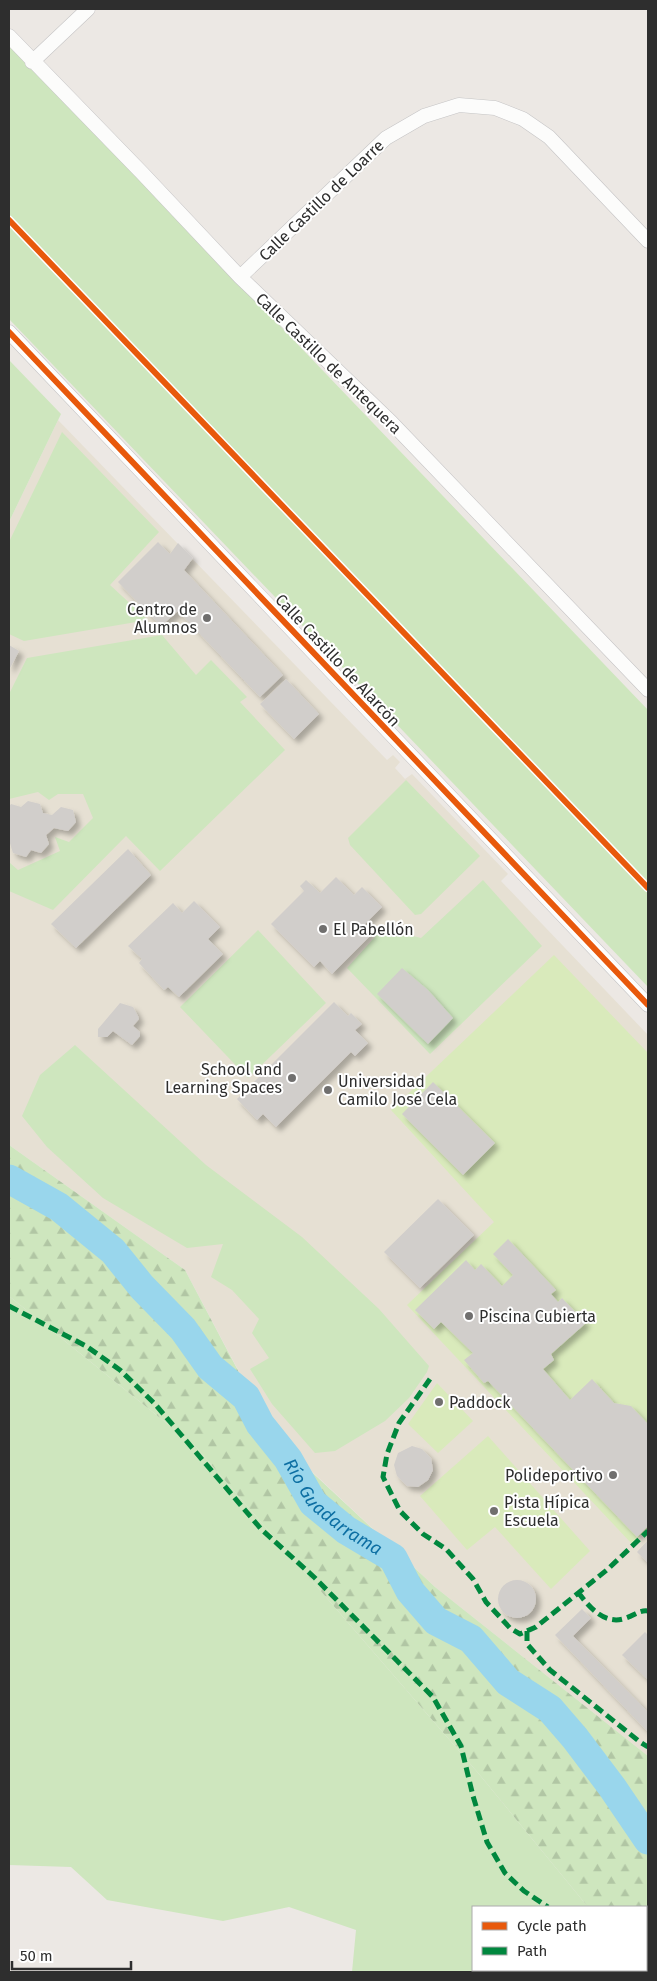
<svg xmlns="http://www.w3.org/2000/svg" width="657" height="1981" font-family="'Fira Sans',sans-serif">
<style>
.education{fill:#e6e0d3}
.green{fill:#cee6be}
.forest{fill:url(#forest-firs)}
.pitch{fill:#d9eabb}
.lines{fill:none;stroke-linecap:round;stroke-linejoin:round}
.river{stroke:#99d6ec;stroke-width:29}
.building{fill:#d1cecb;filter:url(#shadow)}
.street-casing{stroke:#c5c4c5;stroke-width:15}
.street{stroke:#fcfcfb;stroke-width:14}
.quiet{stroke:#00873e;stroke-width:5;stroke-dasharray:10 5;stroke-linecap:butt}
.cycleway-casing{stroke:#fff;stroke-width:9}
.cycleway{stroke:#e8590c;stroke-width:6}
.poi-dot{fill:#706f6e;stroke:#fff;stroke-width:2}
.labels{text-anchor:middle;stroke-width:4;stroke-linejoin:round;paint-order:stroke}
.street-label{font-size:16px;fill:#2e2e2e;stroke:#fff}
.poi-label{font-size:16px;fill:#2e2e2e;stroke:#fff;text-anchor:start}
.water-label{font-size:18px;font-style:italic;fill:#0d6fa3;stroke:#fff}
</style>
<defs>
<pattern id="forest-firs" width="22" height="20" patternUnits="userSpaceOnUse" patternTransform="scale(1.25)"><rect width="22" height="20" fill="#cee6be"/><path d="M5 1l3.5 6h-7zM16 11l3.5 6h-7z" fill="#b1c6a4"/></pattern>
<filter id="shadow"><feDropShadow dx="4.5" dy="4.5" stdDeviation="2.5" flood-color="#0004"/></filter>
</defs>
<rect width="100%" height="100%" fill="#ece8e4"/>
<path class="education" d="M61 414 58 420 387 760 393 755 400 762 395 768 405 779 412 774 508 874 501 881 648 1035V1756L435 1587 272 1434 185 1270 9 1145V522Z"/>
<path class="green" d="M9 43 648 710V987L9 319Z
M9 360 61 414 9 522Z
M62 432 159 532 110 585 148 620 24 641 9 634V542Z
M162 635 196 675 211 660 247 697 240 702 285 750 160 871 126 836 53 910 9 891 10 863 18 870 60 851 55 837 69 842 93 818 83 794H58L49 800 38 792 9 799V694L27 658Z
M406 780 480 856 421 914 415 915 350 845 348 838Z
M483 880 542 946 430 1054 347 968 383 928 421 938Z
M258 930 326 1003 248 1078 180 1007Z
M75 1045 206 1165 302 1237 379 1309 429 1366 427 1372 409 1398 385 1421 335 1451 315 1453 272 1404 250 1369 269 1358 252 1333 259 1319 232 1290 211 1277 223 1244 187 1248 103 1198 47 1147 22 1116 40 1075Z
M9 1296 196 1447 479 1774 588 1907H473V1970H621L622 1972H352L356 1930 289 1907 223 1921 107 1900 71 1867 9 1865Z"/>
<path class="forest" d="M9 1145 185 1270 272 1435 435 1587 648 1756V1972H622L621 1970H646V1907H588L479 1774 196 1447 9 1296Z"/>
<path class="pitch" d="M554 955 648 1053V1528L632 1544 407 1305 494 1222 391 1110Z
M437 1383 473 1421 438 1453 408 1424Z
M488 1436 590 1551 551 1589 495 1527 467 1550 420 1496Z"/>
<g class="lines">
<path class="river" id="s1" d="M9 1179 59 1207 113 1251 142 1287 183 1329 210 1367 246 1397 260 1424 288 1459 313 1503 346 1530 393 1558 410 1591 436 1621 471 1639 508 1682 550 1709 575 1738 612 1787 648 1840"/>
</g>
<path class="building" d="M158 542 170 554 178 543 193 558 184 570 283 675 260 697 178 611 161 626 118 582Z
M9 645 19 651 9 670Z
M286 679 319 714 294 739 260 704Z
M28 801 40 804 43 813 52 815 61 807 73 810 76 822 68 831 54 828 46 835 49 844 41 853 31 850 26 857 13 853 9 840V807L11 804 21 807Z
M128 849 151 875 76 948 51 924Z
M336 877 354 895 362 887 382 907 364 925 373 933 332 974 320 961 314 967 271 924 304 891 300 886 306 880 320 893Z
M194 901 220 927 208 939 223 954 179 997 168 987 164 990 139 963 142 959 128 946 173 903 182 913Z
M402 968 428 990 453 1018 428 1044 377 994Z
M334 1002 348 1016 351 1013 362 1024 355 1030 368 1043 355 1056 351 1052 276 1127 263 1114 257 1120 237 1099Z
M120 1003 133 1007 138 1016 139 1019 133 1026 140 1032V1036L132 1045 113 1031 107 1037H98V1029Z
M433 1082 495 1143 463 1175 402 1114Z
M438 1199 474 1235 420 1288 384 1252Z
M508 1239 556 1290 551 1294 558 1302 562 1298 586 1323 551 1354 554 1360 543 1369 570 1400 592 1379 614 1403 631 1406 648 1424V1526L637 1537 488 1381 484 1383 464 1360 473 1353 441 1322 434 1329 415 1310 466 1260 475 1270 481 1264 502 1286 513 1275 493 1254Z
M412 1446 422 1449 431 1458 433 1470 428 1480 418 1487 407 1486 397 1476 394 1465 398 1453Z
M648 1540V1563L637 1552Z
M498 1599a19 19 0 1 1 38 0a19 19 0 1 1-38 0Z
M582 1609 591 1618 573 1636 648 1712V1732L555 1635Z
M645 1632 648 1635V1680L622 1655Z"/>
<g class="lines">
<g class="street-casing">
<path id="street" d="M9 36 143 174 240 277 391 422 648 690
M32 62 88 9
M240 277 386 138 424 116 459 105 495 108 523 119 549 137 648 241
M9 332 648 1005"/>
</g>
<use href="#street" class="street"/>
<path class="quiet" d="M9 1306 86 1346 120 1370 155 1404 261 1529 315 1578 433 1697 461 1746 473 1796 487 1842 505 1873 524 1891 548 1907
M430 1379 399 1423 387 1454 383 1477 400 1511 423 1534 446 1549 473 1579 486 1602 510 1628 520 1634 536 1627 608 1569 648 1531
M578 1592C589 1607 605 1626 626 1618 635 1615 639 1610 648 1611
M527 1631V1644L550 1670 640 1742 648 1747
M608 1970 609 1972"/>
<g class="cycleway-casing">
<path id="cycleway" d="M9 220 648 888
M9 332 648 1005"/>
</g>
<use href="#cycleway" class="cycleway"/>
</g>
<g class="poi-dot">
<circle cx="207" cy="618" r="5"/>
<circle cx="323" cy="929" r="5"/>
<circle cx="292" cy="1078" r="5"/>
<circle cx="328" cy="1090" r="5"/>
<circle cx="469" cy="1316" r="5"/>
<circle cx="439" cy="1402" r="5"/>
<circle cx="613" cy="1475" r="5"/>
<circle cx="494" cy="1511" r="5"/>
</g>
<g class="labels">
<g class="street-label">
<text transform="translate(321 200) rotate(-44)" y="6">Calle Castillo de Loarre</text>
<text transform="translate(329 363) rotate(44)" y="6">Calle Castillo de Antequera</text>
<text transform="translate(338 660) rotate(47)" y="6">Calle Castillo de Alarcón</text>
</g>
<g class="poi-label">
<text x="197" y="615" text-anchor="end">Centro de<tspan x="197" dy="18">Alumnos</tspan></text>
<text x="333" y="935">El Pabellón</text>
<text x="282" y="1075" text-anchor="end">School and<tspan x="282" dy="18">Learning Spaces</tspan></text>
<text x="338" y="1087">Universidad<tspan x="338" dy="18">Camilo José Cela</tspan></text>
<text x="479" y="1322">Piscina Cubierta</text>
<text x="449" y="1408">Paddock</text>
<text x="603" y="1481" text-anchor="end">Polideportivo</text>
<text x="504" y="1508">Pista Hípica<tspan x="504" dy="18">Escuela</tspan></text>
</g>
<g class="water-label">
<text dy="6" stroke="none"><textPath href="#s1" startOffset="468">Río Guadarrama</textPath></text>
</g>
</g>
<rect width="657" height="1981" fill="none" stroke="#2e2e2e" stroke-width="20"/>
<rect x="472" y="1906" width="175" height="65" fill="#ffffff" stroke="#ababab"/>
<rect x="482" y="1922" width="25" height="8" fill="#e8590c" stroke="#ababab"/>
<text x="517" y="1931" font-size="15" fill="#2e2e2e">Cycle path</text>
<rect x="482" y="1947" width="25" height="8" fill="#00873e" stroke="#ababab"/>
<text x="517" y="1956" font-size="15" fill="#2e2e2e">Path</text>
<path d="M12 1961v8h119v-8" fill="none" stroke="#2e2e2e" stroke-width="2.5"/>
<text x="20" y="1961" font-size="15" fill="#2e2e2e" stroke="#ffffff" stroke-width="4" paint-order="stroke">50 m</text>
</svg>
